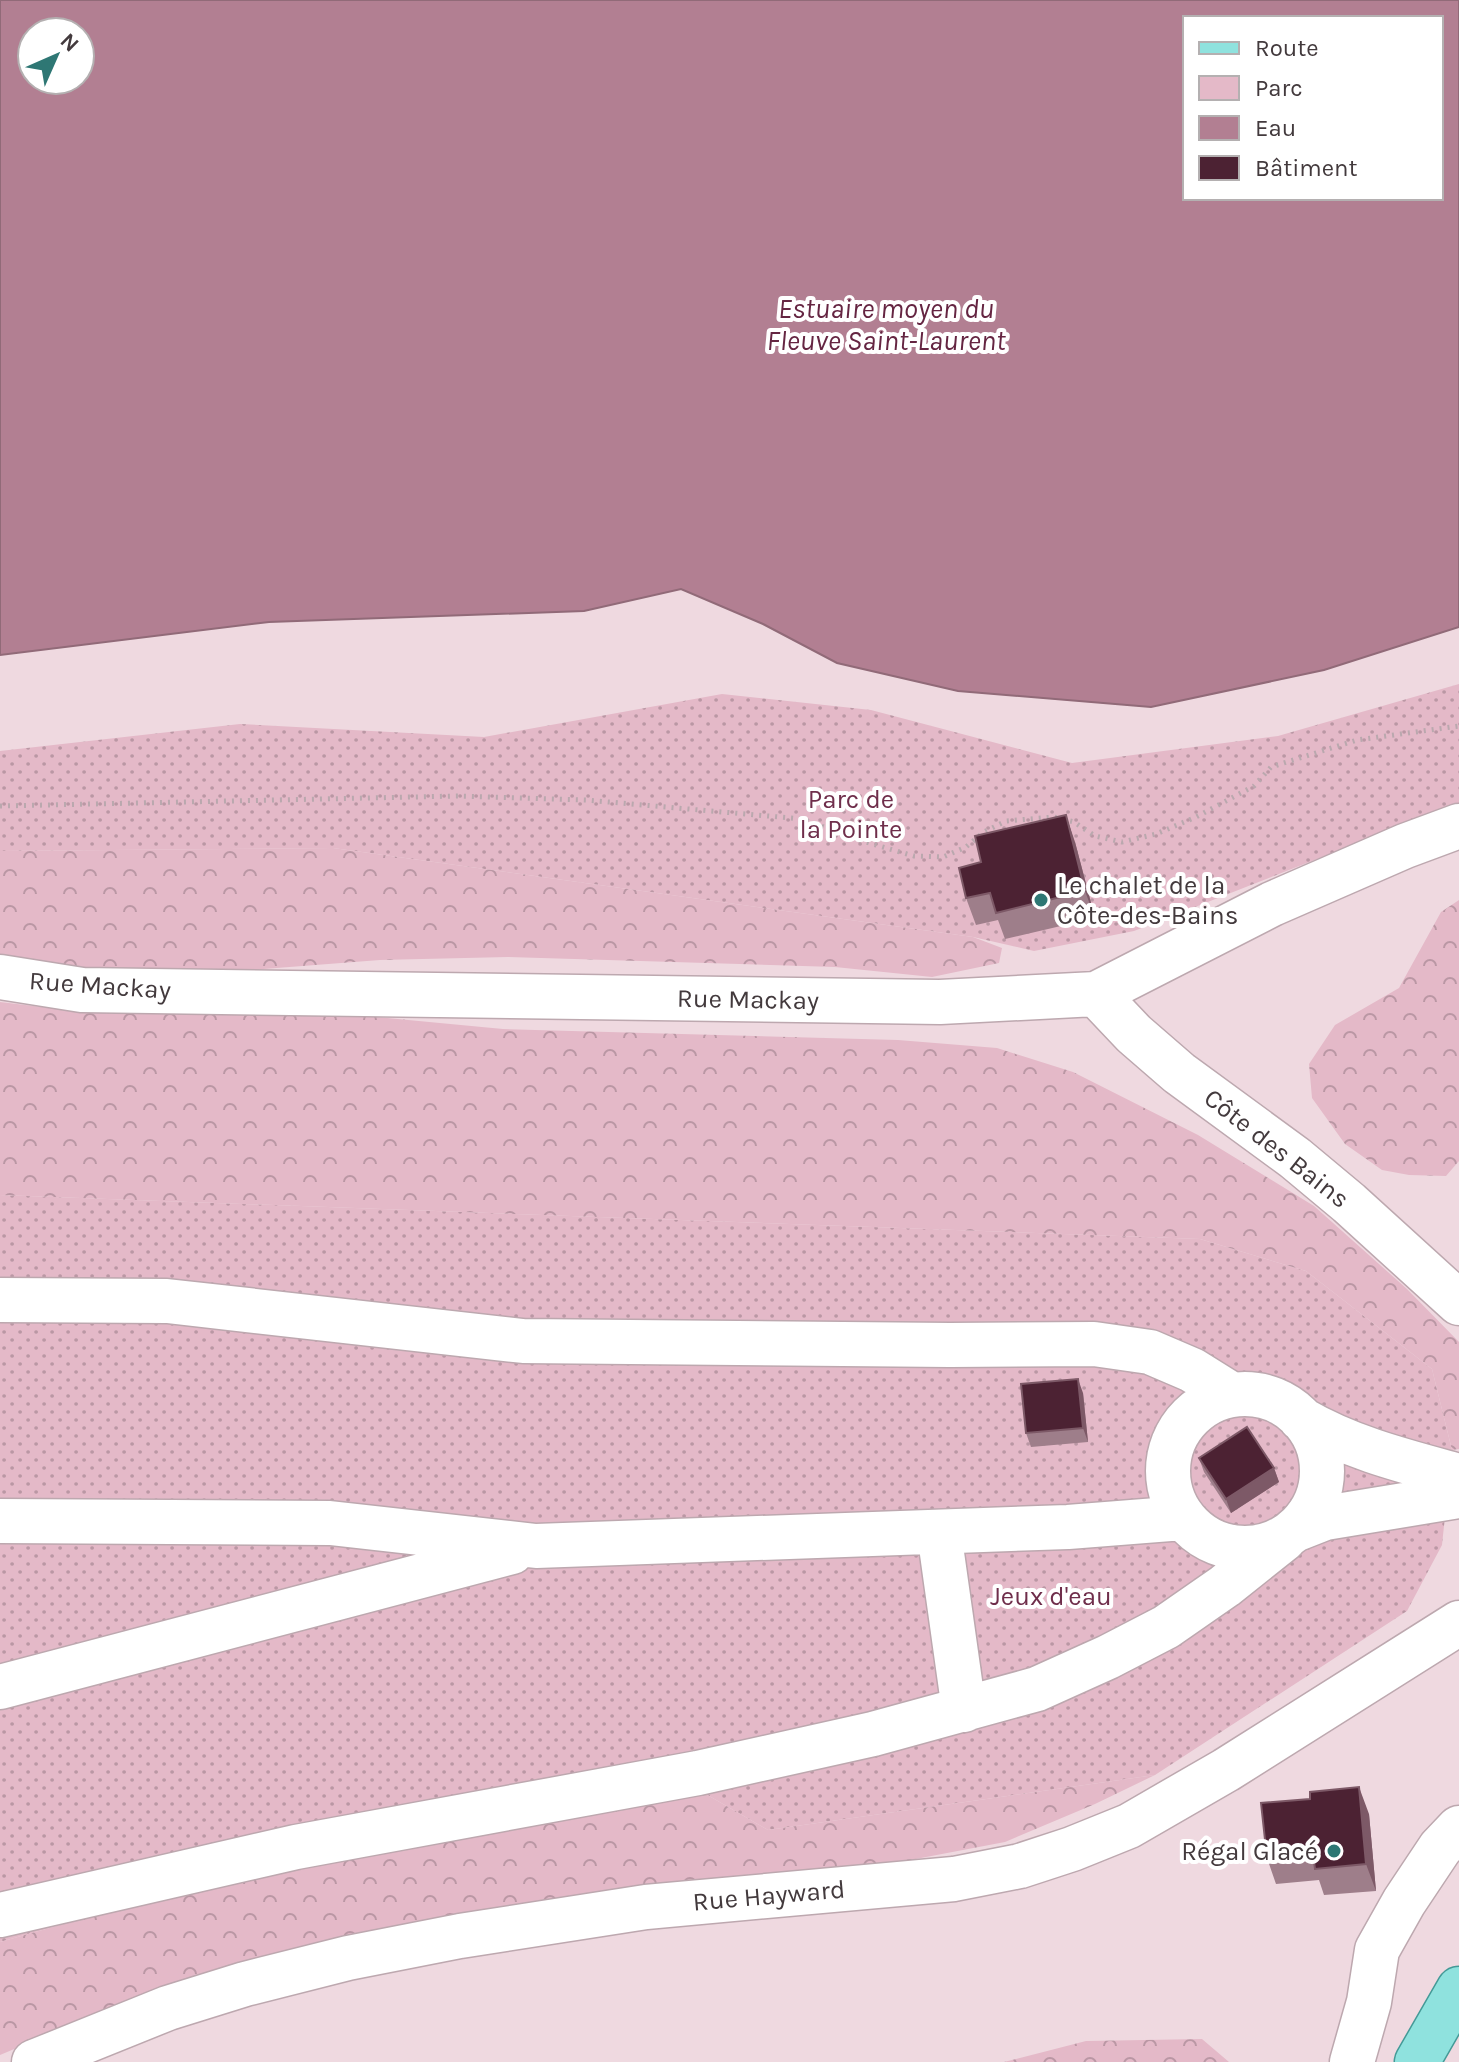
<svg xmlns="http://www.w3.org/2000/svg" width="1459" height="2062" font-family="Karla,sans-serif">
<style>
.green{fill:url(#green-dots)}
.forest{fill:url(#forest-crowns)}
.water{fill:#b27f92;stroke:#916a78;stroke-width:2;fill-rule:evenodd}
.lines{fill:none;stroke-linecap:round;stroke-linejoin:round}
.minor-casing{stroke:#bda8af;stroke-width:47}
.major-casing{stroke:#449a97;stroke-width:47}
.path{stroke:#baa8ae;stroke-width:5;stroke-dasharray:2 6;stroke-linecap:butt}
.minor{stroke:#fff;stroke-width:44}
.major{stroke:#8fe2de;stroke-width:44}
.wall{fill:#9e7e8a}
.shaded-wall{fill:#7d5967}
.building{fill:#4c2233;stroke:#7d5967;stroke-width:2}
.poi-dot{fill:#2e7774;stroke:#fff;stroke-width:3}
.labels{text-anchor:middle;stroke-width:8;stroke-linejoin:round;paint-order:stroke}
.park-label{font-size:26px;fill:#6f2e4b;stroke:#fff}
.poi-label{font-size:26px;fill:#433a3d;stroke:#fff;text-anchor:start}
.street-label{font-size:26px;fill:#433a3d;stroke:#fff}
.water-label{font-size:28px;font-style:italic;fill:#652542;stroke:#fff}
</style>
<defs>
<pattern id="green-dots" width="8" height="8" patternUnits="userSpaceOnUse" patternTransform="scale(2)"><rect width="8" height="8" fill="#e4b9c8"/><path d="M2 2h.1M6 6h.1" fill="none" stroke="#ba97a4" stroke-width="1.8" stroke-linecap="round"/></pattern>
<pattern id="forest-crowns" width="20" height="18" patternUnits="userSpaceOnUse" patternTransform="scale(2)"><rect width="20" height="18" fill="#e4b9c8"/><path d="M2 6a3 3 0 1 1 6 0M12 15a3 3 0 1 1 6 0" fill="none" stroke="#ba97a4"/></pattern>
</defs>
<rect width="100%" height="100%" fill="#efd9e0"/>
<path class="green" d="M1459 684V803L1134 931 1034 951 973 937 333 848 0 851V751L240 724 484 737 722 694 871 710 1072 763 1278 736Z
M0 1195 1200 1239 1306 1271 1432 1369 1452 1450 1442 1545 1407 1611 1155 1775 768 1830 704 1793 279 1863 0 1942Z"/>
<path class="forest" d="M333 848 973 937 1002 948 999 963 932 977 835 967 508 957 380 960 236 971 85 969 0 957V851Z
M1459 900V1161L1446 1176 1409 1175 1382 1170 1345 1144 1312 1098 1309 1064 1335 1025 1399 988 1441 912Z
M0 1002 67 1010 173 1014 324 1012 503 1029 898 1040 997 1048 1073 1072 1198 1135 1314 1206 1407 1289 1459 1342V1449L1452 1450 1432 1369 1306 1271 1200 1239 0 1195Z
M1155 1775 1095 1804 1005 1842 93 2016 0 2055V1942L279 1863 704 1793 768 1830Z
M1202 2039 1229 2062H1004L1086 2041Z"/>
<path class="water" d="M0 0H1459V627L1324 670 1151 707 958 691 837 663 763 624 681 589 584 611 269 622 0 655ZM1185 18H1441V198H1185ZM32 32H80V80H32Z"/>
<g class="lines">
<g class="minor-casing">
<path id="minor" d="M0 977 82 990 940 1002 1096 994 1272 904 1405 846 1459 826
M1096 994 1134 1034 1179 1073 1295 1158 1349 1203 1459 1303
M0 1300 167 1301 523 1341 950 1345 1094 1344 1150 1352 1192 1370 1232 1395
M1168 1471a77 77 0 1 1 154 0a77 77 0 1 1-154 0Z
M1301 1419C1351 1448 1404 1461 1459 1476
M0 1521 330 1523 536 1546 1068 1527 1183 1518
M1297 1529 1325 1518 1459 1496
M939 1532 964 1710
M0 1687 512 1552
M0 1915 296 1847 698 1773 873 1734 1037 1689 1108 1657 1166 1627 1225 1586 1284 1539
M34 2062 168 2008 245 1984 348 1958 460 1936 646 1907 954 1879 1020 1866 1072 1849 1129 1826 1226 1770 1459 1623
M1352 2062 1369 2002 1377 1950 1404 1902 1440 1848 1459 1828"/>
</g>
<g class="major-casing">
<path id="major" d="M1417 2062 1459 1989"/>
</g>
<path class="path" d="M0 806 459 796 586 800 802 819 862 841 914 856 943 857 966 847 984 832 1006 821 1054 817 1074 822 1095 836 1122 842 1156 834 1196 817 1254 786 1271 767 1357 740 1459 726"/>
<use href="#minor" class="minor"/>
<use href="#major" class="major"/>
</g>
<path class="wall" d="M1075 842 1095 918 1005 939 998 920 976 925 966 898Z
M1083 1393 1088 1442 1031 1447 1026 1433Z
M1199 1458 1274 1468 1279 1482 1231 1513 1204 1472Z
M1369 1814 1376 1891 1324 1895 1319 1880 1276 1884 1267 1858Z"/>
<path class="shaded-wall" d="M1066 815 1075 842 1095 918 1085 891Z
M1078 1379 1083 1393 1088 1442 1083 1428Z
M1274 1468 1279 1482 1231 1513 1226 1499Z
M1359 1787 1369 1814 1376 1891 1366 1864Z"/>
<path class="building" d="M1066 815 1085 891 996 913 990 893 966 898 959 868 981 862 975 836Z
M1078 1379 1083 1428 1026 1433 1021 1384Z
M1247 1427 1274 1468 1226 1499 1199 1458Z
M1359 1787 1366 1864 1315 1869 1313 1853 1267 1858 1261 1803 1310 1799V1792Z"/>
<g class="poi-dot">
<circle cx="1041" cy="900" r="8"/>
<circle cx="1334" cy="1851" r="8"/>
</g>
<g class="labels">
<g class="park-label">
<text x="851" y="808">Parc de<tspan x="851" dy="30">la Pointe</tspan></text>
<text x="1051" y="1605">Jeux d'eau</text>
</g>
<g class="poi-label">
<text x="1057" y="894">Le chalet de la<tspan x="1057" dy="30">Côte-des-Bains</tspan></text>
<text x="1318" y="1860" text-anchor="end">Régal Glacé</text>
</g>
<g class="street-label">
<text transform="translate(100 985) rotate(4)" y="9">Rue Mackay</text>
<text transform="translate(748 999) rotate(1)" y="9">Rue Mackay</text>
<text transform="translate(1277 1148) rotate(38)" y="9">Côte des Bains</text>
<text transform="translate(769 1895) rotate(-5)" y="9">Rue Hayward</text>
</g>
<g class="water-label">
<text x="886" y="318">Estuaire moyen du<tspan x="886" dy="32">Fleuve Saint-Laurent</tspan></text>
</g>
</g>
<rect x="1183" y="16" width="260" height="184" fill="#ffffff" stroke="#b4b0b1" stroke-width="2"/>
<rect x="1199" y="42" width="40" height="12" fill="#8fe2de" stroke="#b4b0b1" stroke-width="2"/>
<text x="1255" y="56" font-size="24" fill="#433a3d">Route</text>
<rect x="1199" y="76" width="40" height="24" fill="#e4b9c8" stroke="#b4b0b1" stroke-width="2"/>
<text x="1255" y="96" font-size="24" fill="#433a3d">Parc</text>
<rect x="1199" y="116" width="40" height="24" fill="#b27f92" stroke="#b4b0b1" stroke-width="2"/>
<text x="1255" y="136" font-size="24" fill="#433a3d">Eau</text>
<rect x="1199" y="156" width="40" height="24" fill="#4c2233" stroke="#b4b0b1" stroke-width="2"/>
<text x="1255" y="176" font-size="24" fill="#433a3d">Bâtiment</text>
<g transform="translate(56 56) rotate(45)"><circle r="38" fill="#ffffff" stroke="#b4b0b1" stroke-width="2"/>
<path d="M0-6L14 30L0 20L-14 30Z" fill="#2e7774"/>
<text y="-12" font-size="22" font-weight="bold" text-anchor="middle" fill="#433a3d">N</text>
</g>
</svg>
